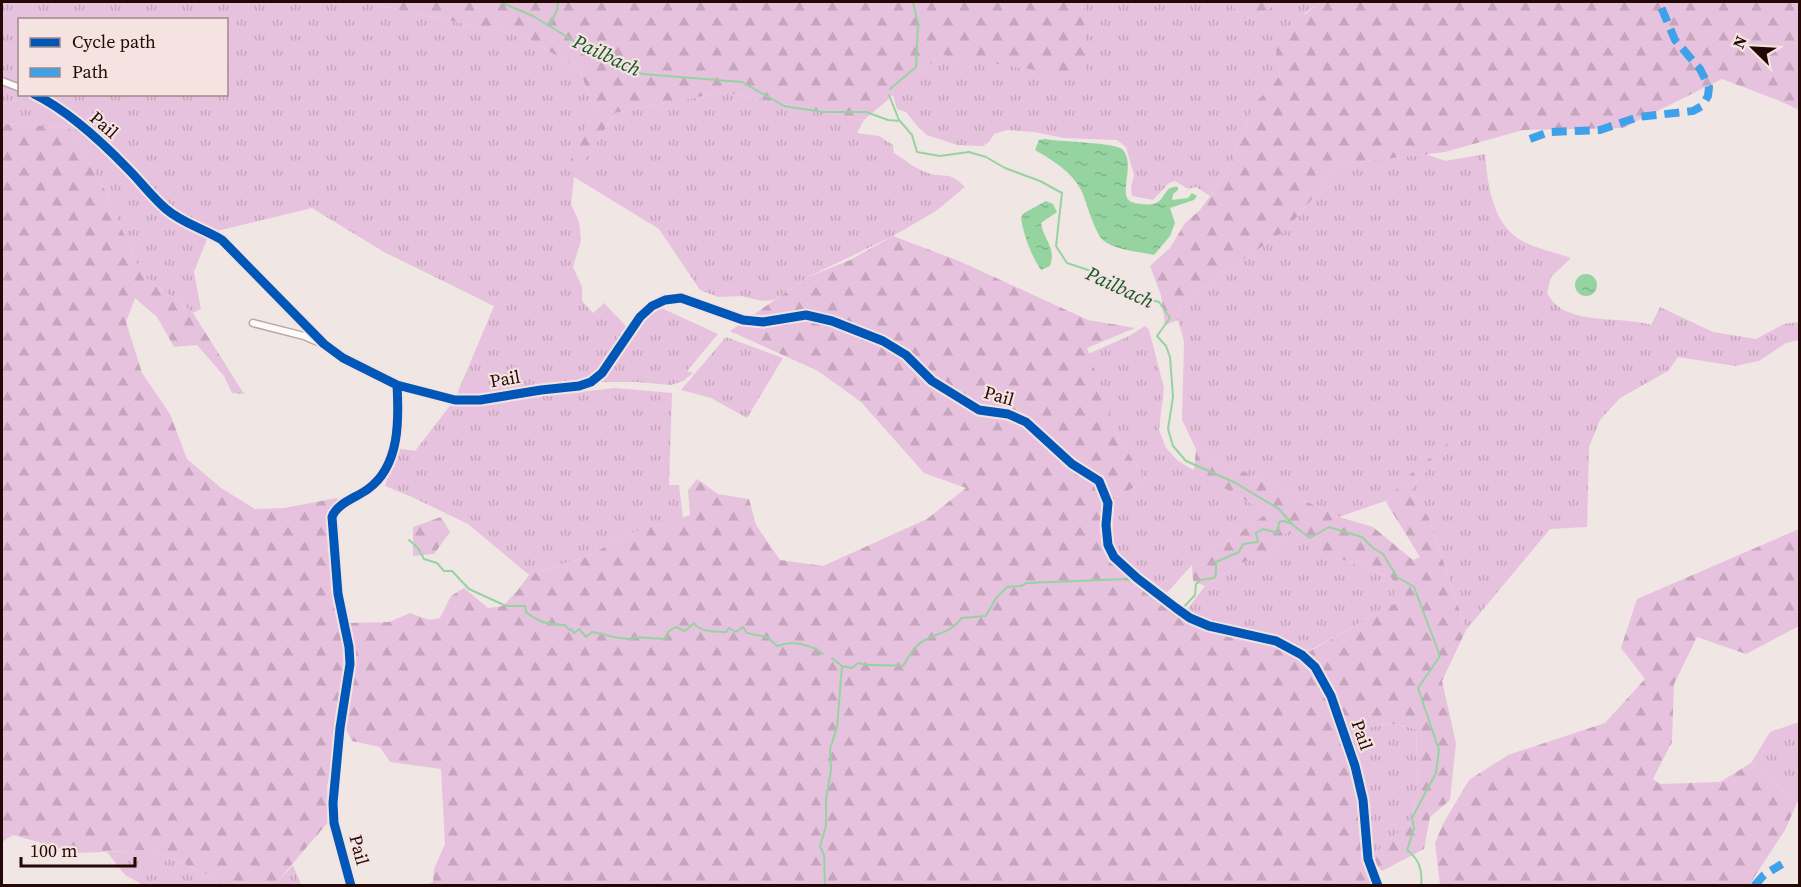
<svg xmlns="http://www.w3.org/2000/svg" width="1801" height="887" font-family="'Source Serif 4',serif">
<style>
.grass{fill:url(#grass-tufts)}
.forest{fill:url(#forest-firs)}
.water{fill:url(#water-ripples)}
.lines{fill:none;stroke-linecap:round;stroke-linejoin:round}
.stream{stroke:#95d4a0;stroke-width:2}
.street-casing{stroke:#b9a7a4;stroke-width:9}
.street{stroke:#fdfbfb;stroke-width:6}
.quiet{stroke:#3ea1e9;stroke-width:8;stroke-dasharray:15 8;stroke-linecap:butt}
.cycleway-casing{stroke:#f4e3e0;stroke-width:13}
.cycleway{stroke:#0057b8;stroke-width:9}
.labels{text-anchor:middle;stroke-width:4.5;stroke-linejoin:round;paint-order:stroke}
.street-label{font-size:18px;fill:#230805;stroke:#f4e3e0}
.water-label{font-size:20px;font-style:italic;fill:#115728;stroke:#f4e3e0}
</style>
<defs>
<pattern id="grass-tufts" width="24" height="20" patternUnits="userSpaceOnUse" patternTransform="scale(1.5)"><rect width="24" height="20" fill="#e7c2de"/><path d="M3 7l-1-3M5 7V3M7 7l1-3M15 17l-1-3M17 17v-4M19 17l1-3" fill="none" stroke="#c6a5bd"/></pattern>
<pattern id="forest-firs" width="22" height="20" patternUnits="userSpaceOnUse" patternTransform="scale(1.5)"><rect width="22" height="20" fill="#e7c2de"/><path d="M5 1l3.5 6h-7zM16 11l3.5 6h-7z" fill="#c6a5bd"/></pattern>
<pattern id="water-ripples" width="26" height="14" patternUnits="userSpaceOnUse" patternTransform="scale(1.5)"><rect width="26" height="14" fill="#95d4a0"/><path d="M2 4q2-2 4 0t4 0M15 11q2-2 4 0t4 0" fill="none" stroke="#80b488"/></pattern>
</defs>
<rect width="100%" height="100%" fill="#f0e6e4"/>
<path class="grass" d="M2 2H365L525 37 579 69 595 110 568 167 574 176 615 113 724 92 864 120 857 133 879 136 893 145 894 153C905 160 917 170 931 174 950 178 948 171 965 187L936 211 893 236 808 277 774 300 762 301 741 296 718 297 700 290 659 229 574 177 571 204 579 222 581 240 573 267 582 287V301L593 313 604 303 625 325 626 330 623 335 600 367 588 379 482 396 457 394 494 306 384 252 312 208 213 232 167 207 127 164 38 95 226 94V20H20L19 86 2 79Z
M1084 2H1229L1244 18 1255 17 1280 2H1316L1317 5 1306 12 1276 58 1280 75 1268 91 1255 102 1226 175 1210 196 1196 187 1188 189 1175 181 1169 183 1153 200 1132 196 1131 187 1134 175 1126 147 1117 140 1064 138 1034 132 1007 130 994 134 989 142 983 146 957 145 927 135 918 127 906 112 897 109 893 95 941 55 1085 77Z
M2 84 19 90 20 94C62 95 129 179 161 207 174 218 194 226 209 234L194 272 201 309 193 313 141 274 107 194 69 127 2 124Z
M1426 154 1445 161 1485 154C1488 186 1492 227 1526 243 1540 249 1556 253 1571 258L1551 277 1547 293C1564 327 1619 315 1651 325L1660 307 1713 332 1756 339 1784 324 1799 322 1800 340 1786 343 1759 361 1735 366 1678 357 1668 371 1620 398 1600 420 1589 447 1587 527 1550 529 1466 630 1429 518 1410 491 1419 477 1466 437 1406 478 1388 500 1339 517 1196 449 1182 420 1184 341 1178 320 1180 304 1287 229 1341 164Z
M657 306 718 334 687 371 693 373 683 381 671 385 636 382H599L640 322Z
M1145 326 1149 330 1164 388 1159 430 1166 448 1178 461 1268 513 1192 565 1164 596C1144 579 1109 559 1108 530 1108 521 1110 511 1110 502L1146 480 1119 439 1088 354 1129 336Z
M726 337 783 358 747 418 711 398 681 390Z
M615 388 672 393 669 485H679L683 518 631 533 588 556 529 575 468 524 412 497 385 486 395 448 415 451 452 403H483Z
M1290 528 1318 553 1336 557 1392 578 1397 603 1303 654C1287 645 1272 637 1254 633 1231 627 1207 626 1186 611L1205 586 1239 564 1269 553Z
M1799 722 1800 800 1797 803 1751 763 1770 732Z
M1389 723 1416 729 1418 793 1411 821 1370 858 1365 796 1361 772 1347 732Z
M152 850 225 882 276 883 293 865 301 885H143L125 875 107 852Z"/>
<path class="forest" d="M365 2H1084L1086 78 941 55 864 120 724 92 615 113 574 177 567 168 595 110 579 69 525 37Z
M1229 2H1280L1255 17 1244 18Z
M1316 2H1799V110L1780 101 1722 79 1623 128 1523 130 1445 152 1341 164 1287 229 1180 304 1178 320 1165 325 1161 295 1150 266 1170 248 1185 223 1199 211 1226 175 1255 102 1268 91 1280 75 1276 58 1277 36 1317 5Z
M2 124 69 127 107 194 141 274 193 313 244 394 232 393 224 376 197 345 174 347 157 317 135 298 126 322 142 373 170 414 187 459 221 488 255 509 284 508 337 498 339 502 328 510 327 513 334 584 346 649 347 671 338 716 333 763 327 786 330 820 276 883 225 882 152 850 78 853 13 835 2 842Z
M893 236 959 261 1088 320 1135 328 1087 348 1119 439 1146 480 1108 503 1106 525 1114 557 1190 618 1276 641 1315 667 1331 696 1363 800 1366 846 1378 885H425L433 882 434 869 445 844 441 769 390 762 380 747 352 741 342 721 353 671 347 623 389 622 410 613 429 620 440 618 451 596 464 588 488 608 503 606 518 590 529 575 588 556 631 533 690 515 688 490 697 479 718 494 749 499 756 525 780 560 823 566 927 519 966 488 924 473 861 402 818 371 730 331 808 277 850 260Z
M1466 428V437L1419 477 1410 491 1429 518 1466 630 1442 681 1456 743 1450 800 1430 817 1424 849 1382 871 1370 858 1411 821 1418 793 1416 729 1389 723 1347 732 1333 686 1319 664 1308 652 1396 603 1392 578 1336 557 1318 554 1290 528 1269 553 1239 564 1205 586 1193 581 1192 565 1268 513 1194 471 1196 449 1339 517 1373 527 1413 560 1420 557 1386 502 1406 478Z
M441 517 450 532 434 554 413 556V527Z
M1799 529V626L1746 654 1697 637 1674 684 1672 742 1653 779 1660 784 1720 782 1751 763 1797 803 1785 830 1749 885H1440L1435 843 1443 824 1469 780 1508 755 1605 723 1645 679 1621 648 1637 599Z"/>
<path class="water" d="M1045 139C1059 142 1116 142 1123 150 1137 167 1114 200 1135 203 1140 204 1154 206 1158 202 1166 196 1166 185 1178 187V190L1173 194 1172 200 1188 198 1192 193 1197 196 1194 200 1170 208 1175 223 1170 236 1154 255C1141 252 1115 250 1104 241 1094 233 1087 202 1081 190 1072 172 1052 160 1035 150L1039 140Z
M1046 201 1053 204 1057 212 1041 223C1043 239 1057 248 1050 266L1041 270C1031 255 1023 234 1021 217L1024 213Z
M1575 285a11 11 0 1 1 22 0a11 11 0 1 1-22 0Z"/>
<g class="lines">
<path class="stream" d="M500 2 533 16 582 46 642 74 742 82 784 106 823 112H866L888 120 900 121 912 135 917 152 940 156 969 152 986 157 1005 168 1040 181 1062 193 1056 246 1067 263 1097 273 1137 296 1159 302 1170 318 1157 336 1166 346 1170 357 1173 397 1168 429 1173 446 1186 461 1234 482 1279 509 1293 525 1310 538 1329 527 1362 537 1373 548 1383 554 1397 577 1414 587 1440 656 1418 688 1439 750 1436 773 1412 818 1414 829 1407 850C1419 859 1423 870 1421 886
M549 26 557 10 558 2
M890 89 916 67 918 24 913 2
M889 95 899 120
M409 540 418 548 424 559 437 563 444 571H452L469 589 506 606H525L526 612C539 623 549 624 565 625L569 630 571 629 574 633 579 629 586 637 592 632C606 634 619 640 633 639L634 637 665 639 669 631 676 627 685 631 694 623C701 633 715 631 726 632L729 628 736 632 743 627 747 633 767 637 777 646C792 640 810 644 823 654
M1183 608 1195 595 1196 584 1201 580 1214 578 1216 574V562L1239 552 1243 544 1258 542 1256 533 1263 529 1278 533 1279 522 1284 521 1292 524
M832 658 842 666 852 668 858 663C873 667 888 664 903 666 909 656 915 645 925 640 943 630 947 635 962 618L986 616 996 598 1007 587 1021 586 1027 583 1126 579 1136 582 1174 614 1178 613
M825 886 824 855 820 846 826 826V799L831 770 830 749 837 727 842 666"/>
<g class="street-casing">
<path id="street" d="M2 81 20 88
M34 94C69 111 101 141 128 169 141 182 152 197 166 209 182 223 204 229 222 240L324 344 343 358 397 385 455 400H480L541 390 579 386 591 382 602 373 640 317 652 306 665 300 681 298 743 320 763 322 806 315 832 321 883 341 906 355 932 381 979 410 1008 414 1026 422 1072 464 1099 481 1108 503 1106 525 1108 545 1114 557 1137 578 1176 608 1190 618 1209 626 1276 641 1302 655 1315 667 1331 696 1355 766 1363 800 1368 859 1378 886
M253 323 304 336 320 343
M351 886 334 823 333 803 340 728 350 664 349 647 338 594 332 517C337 503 356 498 368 489 400 466 399 420 397 385"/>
</g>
<use href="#street" class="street"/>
<path class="quiet" d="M1530 139 1549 132 1600 130 1638 117 1693 111 1702 106 1708 96 1709 87 1700 69 1675 40 1659 2
M1754 886 1764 875 1782 864"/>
<g class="cycleway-casing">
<path id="cycleway" d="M34 94C69 111 101 141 128 169 141 182 152 197 166 209 182 223 204 229 222 240L324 344 343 358 397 385 455 400H480L541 390 579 386 591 382 602 373 640 317 652 306 665 300 681 298 743 320 763 322 806 315 832 321 883 341 906 355 932 381 979 410 1008 414 1026 422 1072 464 1099 481 1108 503 1106 525 1108 545 1114 557 1137 578 1176 608 1190 618 1209 626 1276 641 1302 655 1315 667 1331 696 1355 766 1363 800 1368 859 1378 886
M351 886 334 823 333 803 340 728 350 664 349 647 338 594 332 517C337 503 356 498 368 489 400 466 399 420 397 385"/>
</g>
<use href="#cycleway" class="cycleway"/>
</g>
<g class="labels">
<g class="street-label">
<text transform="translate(104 125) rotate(41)" y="6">Pail</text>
<text transform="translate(505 379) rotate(-10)" y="6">Pail</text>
<text transform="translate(999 396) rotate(16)" y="6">Pail</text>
<text transform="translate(1362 735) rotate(71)" y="6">Pail</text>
<text transform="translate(359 850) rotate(75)" y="6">Pail</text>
</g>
<g class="water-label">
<text transform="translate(607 55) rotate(25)" y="7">Pailbach</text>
<text transform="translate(1120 287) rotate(25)" y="7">Pailbach</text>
</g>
</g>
<rect width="1801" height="887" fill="none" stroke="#230805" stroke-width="6"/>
<rect x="18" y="18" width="210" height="78" fill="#f4e3e0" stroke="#a08b88" stroke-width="1.5"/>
<rect x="30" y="38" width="30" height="9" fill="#0057b8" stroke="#a08b88" stroke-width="1.5"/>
<text x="72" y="48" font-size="18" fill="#230805">Cycle path</text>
<rect x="30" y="68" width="30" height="9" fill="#3ea1e9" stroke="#a08b88" stroke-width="1.5"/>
<text x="72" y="78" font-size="18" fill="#230805">Path</text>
<g transform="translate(1753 48) rotate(294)" stroke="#f4e3e0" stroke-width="4.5" paint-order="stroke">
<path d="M0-4.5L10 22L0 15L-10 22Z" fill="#230805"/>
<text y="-9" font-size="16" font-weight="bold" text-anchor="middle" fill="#230805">N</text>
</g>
<path d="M21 857v9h114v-9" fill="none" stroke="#230805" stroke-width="3"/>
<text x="30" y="857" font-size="18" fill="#230805" stroke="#f4e3e0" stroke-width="4.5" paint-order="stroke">100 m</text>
</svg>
